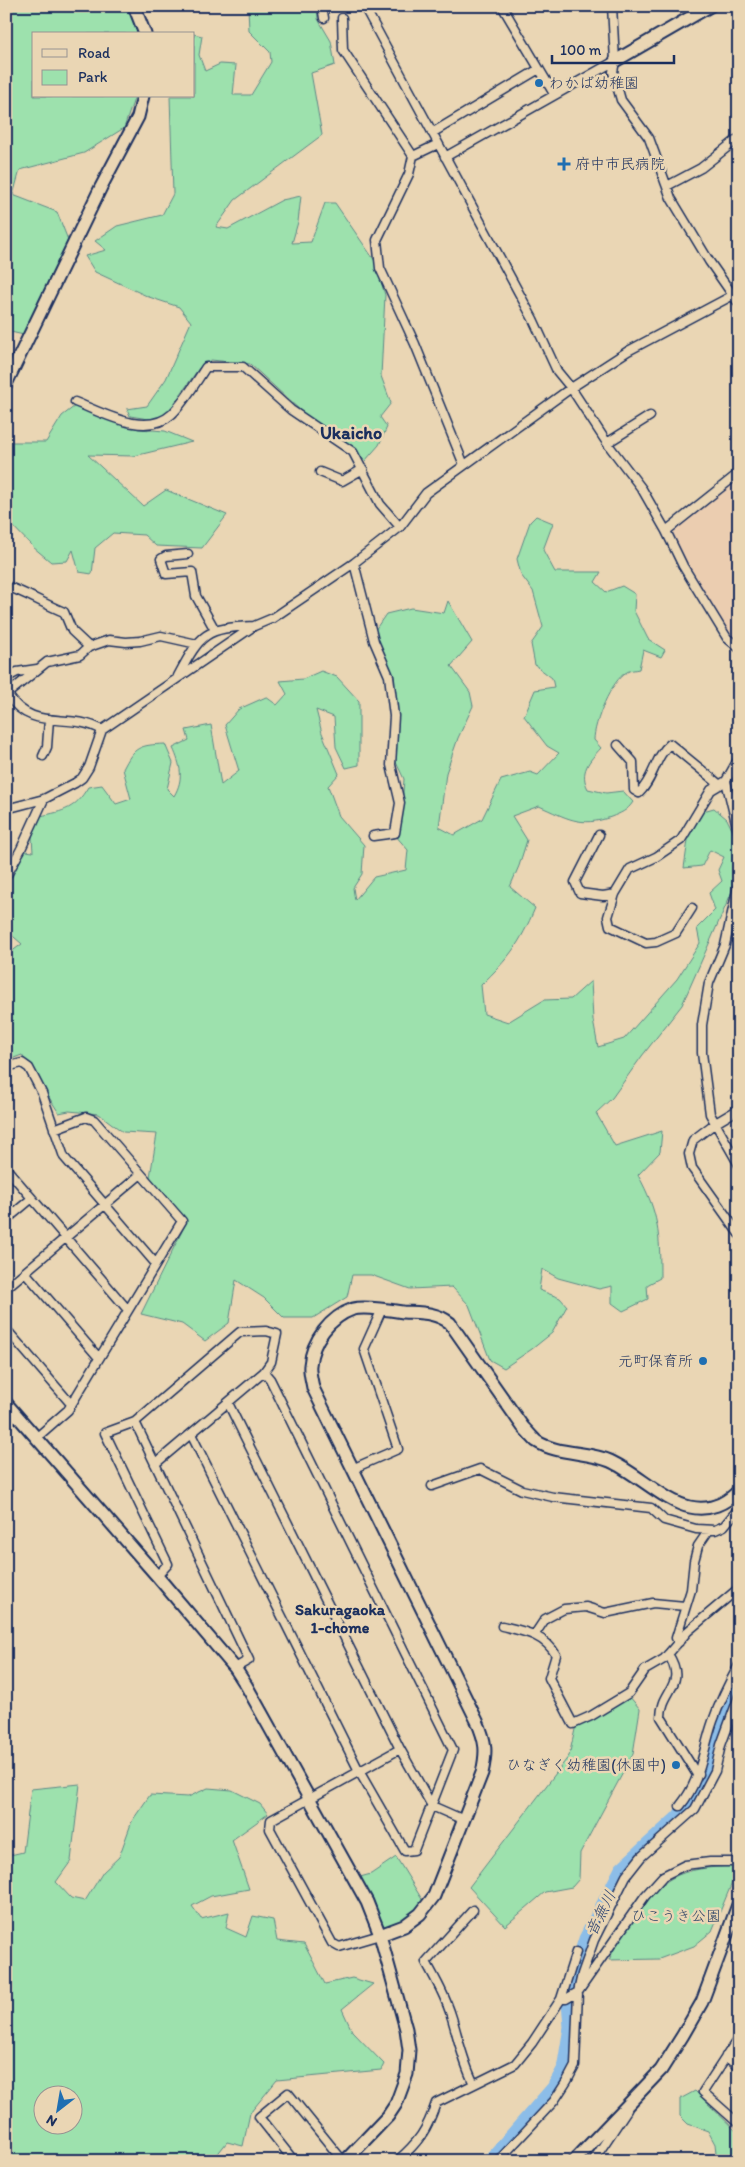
<svg xmlns="http://www.w3.org/2000/svg" width="745" height="2167" font-family="Itim,'Klee One',sans-serif">
<style>
.built{fill:#ebcdb0}
.green{fill:#9de1ad;stroke:#5c8886;fill-rule:evenodd}
.lines{fill:none;stroke-linecap:round;stroke-linejoin:round}
.river{stroke:#8cbde8;stroke-width:15}
.street-casing{stroke:#1b2f5e;stroke-width:11}
.secondary-casing{stroke:#1b2f5e;stroke-width:15}
.street{stroke:#ead6b4;stroke-width:8}
.secondary{stroke:#ead6b4;stroke-width:11}
.poi-dot{fill:#1f6fb2;stroke:#ead6b4;stroke-width:2}
.labels{text-anchor:middle;stroke-width:5;stroke-linejoin:round;paint-order:stroke}
.poi-label{font-size:15px;fill:#1b2f5e;stroke:#ead6b4;text-anchor:start}
.park-label{font-size:15px;fill:#284166;stroke:#ead6b4}
.neighbourhood-label{font-size:16px;font-weight:bold;fill:#1b2f5e;stroke:#ead6b4}
.water-label{font-size:16px;font-style:italic;fill:#2c4473;stroke:#ead6b4}
.quarter-label{font-size:18px;font-weight:bold;fill:#1b2f5e;stroke:#ead6b4}
</style>
<rect width="100%" height="100%" fill="#ead6b4"/>
<filter id="ink" filterUnits="userSpaceOnUse"><feTurbulence type="fractalNoise" baseFrequency=".02" numOctaves="2"/><feDisplacementMap in="SourceGraphic" scale="10" xChannelSelector="R" yChannelSelector="G"/><feConvolveMatrix kernelMatrix="1 2 1 2 8 2 1 2 1" color-interpolation-filters="sRGB"/></filter>
<g filter="url(#ink)">
<path class="built" d="M739 473V648L727 638 666 531Z"/>
<path class="green" d="M6 6H127L138 34H34V96H135L124 128 84 153 20 170 13 195 57 212 68 240 50 285 24 335 6 331Z
M248 6H317L318 19 331 41 335 65 311 73 322 135 235 200 216 227 228 229 282 200 301 196 298 222 292 243 311 242 325 203H335L375 261 385 295 381 376 391 403 380 417 387 427 379 445 365 461 347 443 302 412 250 364 211 360 199 368 169 411 155 420 130 416 127 409 147 406 166 379 191 322 179 307 149 297 95 272 85 256 106 250 95 241 117 226 162 215 173 194 170 96H194V34L202 36 199 55 205 71 220 64 236 65 233 95H251L271 62 270 52 249 31Z
M75 406 139 429 165 431 192 442 134 456 88 455 143 506 166 490 227 515 202 548 156 546 144 535 113 533 95 548 92 574 79 572 73 550 67 561 51 562 33 547 6 519V439L12 442H46L62 416Z
M536 516 553 523 543 550 555 572H601L595 582 606 592 622 586 635 594 634 611 648 639 665 650 661 657 643 650 639 669C635 670 630 670 627 672 611 680 594 723 594 740L601 748C589 761 579 772 588 789L606 793 623 791 633 802C627 811 621 813 611 817 580 828 567 818 539 806L512 816 527 840 519 866 510 887 535 908C520 944 509 958 481 985L484 1014 508 1022 544 1000 571 999 591 981 593 1020 598 1047 624 1039 677 979 700 943 697 928 715 910 709 893 722 881 718 870 724 857 710 850 702 866 684 868 689 833 703 811 714 808 727 819 737 840 734 887 682 1005 642 1056 612 1098 596 1113 615 1146 662 1131 660 1152 638 1175C659 1213 660 1235 660 1278L647 1285 648 1299 623 1311 612 1303V1286L599 1289 558 1278 542 1269 539 1290 560 1298 567 1306 552 1333 532 1349 504 1368 490 1360 469 1305 452 1287 410 1289 371 1275H352L347 1297 313 1318H284L264 1298 236 1280 229 1323 205 1341 182 1324 141 1314 186 1223 150 1177 157 1134 123 1132 99 1114 69 1111 59 1113 22 1055 6 1061V951L11 952 22 944 6 930V883L26 851 33 852 32 837 40 816C65 811 75 809 88 787L102 785 116 804 131 799 123 769C134 747 139 745 165 744L173 763 167 789 174 796C184 779 181 766 173 748L189 740 186 730 211 725 221 785 239 771 225 725 239 709 266 697 277 705 287 694 280 681 303 679 321 671 337 677 359 701V765L346 768 336 747 334 717 316 710 322 733 339 774 328 786 339 816 364 845 362 874 353 888 355 900 374 877 406 870 408 850 395 835 402 806 404 779 394 758V677L382 655 375 630 386 614 411 608 444 613 448 601 472 642 451 666 470 692 473 706 458 738 446 773 439 827 454 835 482 819 501 780 530 772 538 775 559 753 547 746 524 716 535 690 554 687 552 678 535 665 531 644 543 627 533 591 521 575 517 559 530 522Z
M629 1696 640 1709 633 1754 580 1853 579 1879 572 1887 545 1892 505 1926 469 1887 569 1756 576 1725Z
M80 1784 71 1861 56 1882 71 1898 85 1901 103 1872 119 1857 132 1821 150 1795 188 1797 208 1788 232 1790 260 1804 268 1814 232 1840 249 1889 211 1896 192 1906 201 1919 229 1912 226 1928 246 1937 253 1916 273 1920 277 1941 304 1944 325 1984 352 1978 373 1984 342 2009 352 2031 384 2064 381 2070 277 2080 250 2113 243 2146 227 2142 212 2161H6V1856L23 1852 31 1789ZM72 2094V2124H42V2094Z
M396 1857 423 1901 407 1920 385 1930 360 1877 371 1874Z
M739 1866 712 1931 694 1946 659 1959 609 1960C624 1928 645 1890 678 1875 697 1867 719 1867 739 1866Z
M695 2091 739 2134V2161H717L715 2144 708 2131 688 2124 680 2116V2099Z"/>
<g class="lines">
<path class="river" d="M490 2161 554 2088 564 2070 571 2027 569 2003 575 1973 586 1939 622 1869 679 1817 702 1783 712 1758 716 1728 730 1691 739 1677"/>
<g class="street-casing">
<path id="street" d="M322 6 324 18
M364 6 533 319 557 371 571 388 607 443 642 489 666 531 683 566 727 638 739 648
M502 6 554 94
M612 6 615 61 613 72 621 100 649 138 671 198 709 261 739 304
M342 18 343 50 413 156 409 174 377 240 380 268 415 344 464 465
M432 133 539 69
M413 156 438 144
M445 157 615 61
M667 186 701 168 739 138
M75 402C103 413 146 438 172 414 185 401 196 382 206 367H243L291 410 353 452 380 504 400 527
M607 443 650 416
M320 472 342 481 363 469
M666 531 739 473
M188 554 166 556 161 559 166 574 192 572 196 596 215 630
M354 563 374 641 389 676 394 716 391 765 400 803 395 833 373 836
M6 586C27 593 44 604 64 612L72 631 89 647
M178 676C201 633 205 628 254 626
M6 678 17 672 37 669
M6 695 47 662 80 655 89 647 109 640 126 642 140 641 161 636 197 644
M8 695C32 733 69 711 102 730
M618 745 633 762 634 790 639 793C654 779 655 756 670 744L720 785
M43 756 47 747 49 719
M726 781 739 835
M6 809 44 799 75 783 82 778 89 767 102 730 254 626 273 618 354 563 400 527 426 493 571 388 628 351 739 292
M599 835 575 882 580 893 603 896 615 894
M6 877 21 849 44 799
M739 881 725 945 709 983 702 1025V1053L710 1114 739 1165
M692 908 676 933 656 942 646 943 610 926 608 917 615 894 630 869 656 857 681 840 711 790 726 781 739 758
M6 1067 22 1063 29 1068 42 1093 64 1157 156 1264
M739 1109 714 1124 693 1140 689 1154 692 1168 739 1234
M6 1168 128 1310
M6 1220 31 1199
M25 1272 99 1358
M6 1288 141 1174
M6 1329 71 1404
M228 1403 400 1749 432 1806 464 1820
M135 1422 249 1660 235 1668
M191 1434 359 1771 405 1851 414 1850 453 1750 270 1379 264 1372
M36 1438 68 1410 182 1221 94 1120 86 1117 54 1129
M155 1464 264 1372 271 1362 277 1334 266 1331 240 1332 135 1422 105 1433 168 1564 157 1576
M352 1469 398 1449 364 1349 382 1309
M432 1486 480 1469 522 1490 553 1497 651 1508 664 1520 696 1529 715 1530 724 1526 739 1508
M502 1626C523 1631 544 1634 556 1655L549 1678 573 1724 591 1716 629 1693 645 1670 664 1659 688 1631 739 1588
M535 1634 545 1619 564 1609 586 1607 605 1613 653 1603 685 1606
M679 1642 676 1638 691 1590 694 1561 698 1546 709 1530
M668 1654C688 1685 661 1690 661 1717L696 1773 699 1774
M680 1806C702 1779 702 1752 713 1721 720 1701 729 1683 739 1665
M473 1910 426 1962C436 1980 446 1998 452 2018 459 2041 463 2062 474 2084
M380 1935 339 1947 332 1943 270 1829 271 1820 400 1749
M561 1999H566L578 1992 645 1896 663 1876 685 1865 710 1862H739
M739 2037 703 2092 739 2124
M726 2056 739 2068
M294 2161 259 2117 288 2093 343 2161
M397 2161C419 2142 427 2130 436 2103L515 2064 532 2043 561 1999 576 1952
M498 2161 554 2101 567 2081 575 2066 578 1992 582 1974 594 1940 626 1876 641 1857 695 1809 715 1771 721 1745 739 1696
M593 2161 627 2110"/>
</g>
<g class="secondary-casing">
<path id="secondary" d="M134 6 145 34
M615 61 710 6
M6 384 101 187 138 117 143 96
M6 1403 157 1576 235 1668 246 1685 367 1902 380 1935 406 2029 409 2050 407 2074 396 2104 388 2116 345 2161
M380 1935 404 1926 420 1914 434 1896 482 1773C487 1751 486 1742 477 1721L313 1388C312 1381 309 1372 310 1365 312 1341 330 1317 353 1309 365 1306 390 1310 403 1312 421 1313 436 1312 450 1323L523 1427C527 1431 532 1437 536 1441 557 1455 587 1451 610 1461 635 1472 665 1502 690 1507 709 1511 726 1504 739 1490
M574 2161 661 2070 683 2035 702 2002 739 1902"/>
</g>
<use href="#street" class="street"/>
<use href="#secondary" class="secondary"/>
</g>
</g>
<g class="poi-dot">
<circle cx="539" cy="83" r="5"/>
<path d="M561.5 156.5h5v5h5v5h-5v5h-5v-5h-5v-5h5z"/>
<circle cx="703" cy="1361" r="5"/>
<circle cx="676" cy="1765" r="5"/>
</g>
<g class="labels">
<g class="poi-label">
<text x="549" y="88">わかば幼稚園</text>
<text x="575" y="169">府中市民病院</text>
<text x="693" y="1366" text-anchor="end">元町保育所</text>
<text x="666" y="1770" text-anchor="end">ひなぎく幼稚園(休園中)</text>
</g>
<g class="park-label">
<text x="676" y="1921">ひこうき公園</text>
</g>
<g class="neighbourhood-label">
<text x="340" y="1615">Sakuragaoka<tspan x="340" dy="18">1-chome</tspan></text>
</g>
<g class="water-label">
<text transform="translate(600 1913) rotate(-64)" y="6">音無川</text>
</g>
<g class="quarter-label">
<text x="351" y="439">Ukaicho</text>
</g>
</g>
<rect width="745" height="2167" fill="none" stroke="#ead6b4" stroke-width="25"/>
<rect x="12" y="12" width="720" height="2142" fill="none" stroke="#1b2f5e" stroke-width="2" filter="url(#ink)"/>
<rect x="32" y="32" width="162" height="65" fill="#ead6b4" stroke="#979392"/>
<rect x="42" y="49" width="25" height="8" fill="#ead6b4" stroke="#979392"/>
<text x="78" y="58" font-size="15" fill="#1b2f5e">Road</text>
<rect x="42" y="70" width="25" height="15" fill="#9de1ad" stroke="#979392"/>
<text x="78" y="82" font-size="15" fill="#1b2f5e">Park</text>
<g transform="translate(58 2110) rotate(211)"><circle r="24" fill="#ead6b4" stroke="#979392"/>
<path d="M0-4L9 19L0 12L-9 19Z" fill="#1f6fb2"/>
<text y="-8" font-size="14" font-weight="bold" text-anchor="middle" fill="#1b2f5e">N</text>
</g>
<path d="M552 55v8h122v-8" fill="none" stroke="#1b2f5e" stroke-width="2.5"/>
<text x="560" y="55" font-size="15" fill="#1b2f5e" stroke="#ead6b4" stroke-width="4" paint-order="stroke">100 m</text>
</svg>
